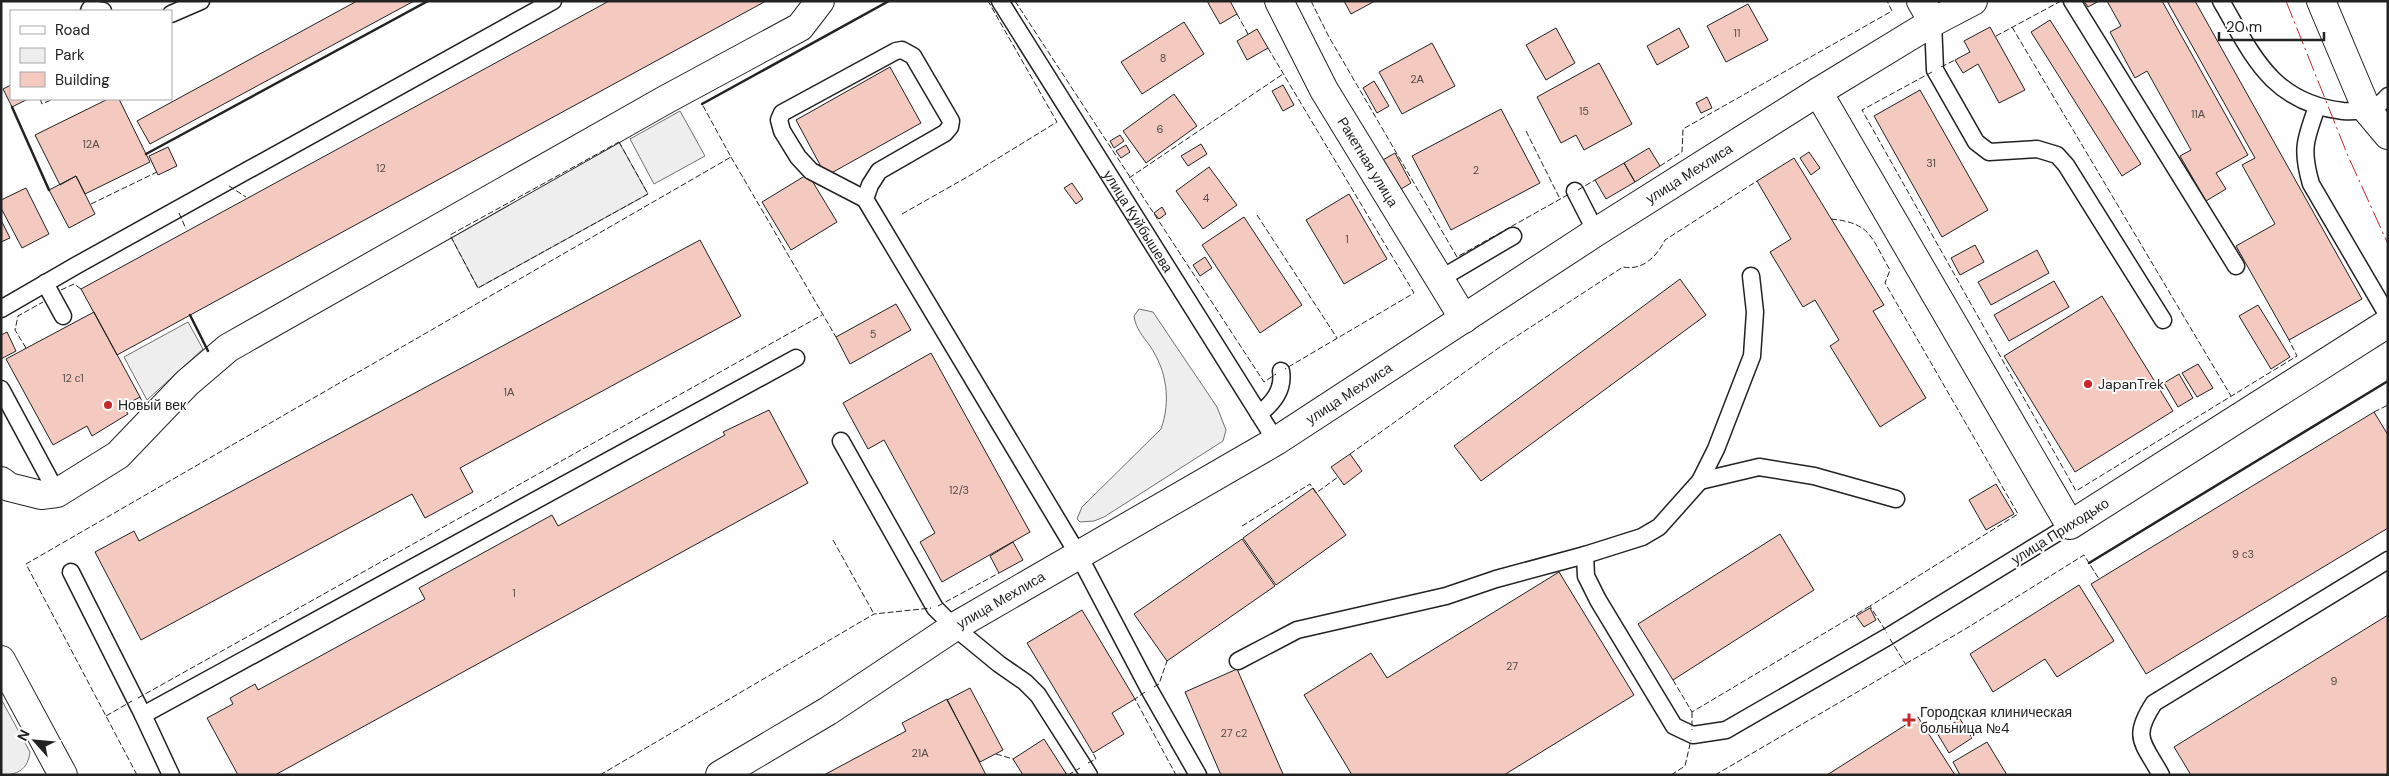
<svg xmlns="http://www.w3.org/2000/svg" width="2389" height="776" font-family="'DM Sans',sans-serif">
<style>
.green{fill:#eee;stroke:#6f6f6f}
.building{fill:#f3c9c0;stroke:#222}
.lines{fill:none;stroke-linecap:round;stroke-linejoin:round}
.service-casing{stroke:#222;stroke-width:19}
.minor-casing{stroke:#222;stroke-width:30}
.service{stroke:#fff;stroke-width:16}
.minor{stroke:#fff;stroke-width:28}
.fence{stroke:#222;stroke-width:1;stroke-dasharray:6 2.5;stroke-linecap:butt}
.wall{stroke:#222;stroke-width:2.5}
.power{stroke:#c62828;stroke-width:1;stroke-dasharray:18 4 2.5 4;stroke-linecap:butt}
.poi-dot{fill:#c62828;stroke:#fff;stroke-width:2}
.labels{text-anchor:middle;stroke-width:4;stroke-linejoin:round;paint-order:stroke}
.number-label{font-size:11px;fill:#564c4a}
.street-label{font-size:14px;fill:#222;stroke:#fff}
.poi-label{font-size:14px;fill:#222;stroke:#fff;text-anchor:start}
</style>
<rect width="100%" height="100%" fill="#fff"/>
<path class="green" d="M680 111 705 156 654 184 630 139Z
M619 142 648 194 478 288 450 235Z
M1139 309 1153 312 1217 407 1226 430 1223 441 1104 517 1094 521 1080 522 1077 519 1082 507 1161 429C1171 401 1167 371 1150 346 1142 335 1136 329 1134 316Z
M188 322 203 349 147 400 124 357Z
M1 699 30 752C28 770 17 775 1 775Z"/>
<path class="building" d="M357 1H414L150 144 137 121Z
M609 1H766L117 355 81 289Z
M1207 1H1230L1237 14 1220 24Z
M1344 1H1375L1351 14Z
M2084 1H2099L2088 7Z
M2107 1H2162L2248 155 2216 173 2226 189 2206 201 2180 156 2191 150 2147 71 2135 78 2110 32 2121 26Z
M2167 1H2195L2362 299 2289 340 2236 246 2275 224 2242 165 2255 158Z
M1748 4 1768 40 1726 62 1707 26Z
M2050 20 2141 164 2122 176 2031 32Z
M1184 22 1204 54 1142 94 1121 62Z
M1990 27 2025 90 1999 103 1978 64 1963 73 1955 60 1970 52 1964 41Z
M1556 28 1575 63 1546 80 1526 45Z
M1679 28 1689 47 1657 65 1647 46Z
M1257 29 1268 48 1247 60 1237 41Z
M1432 43 1455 86 1402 114 1379 72Z
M1599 63 1632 124 1584 150 1576 135 1561 143 1537 97Z
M890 67 921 123 826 176 796 120Z
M1374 81 1389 106 1377 113 1363 88Z
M11 85V99H28L12 107 3 89Z
M1283 85 1294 105 1283 111 1272 91Z
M1920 90 1988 210 1942 237 1874 116Z
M1174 94 1197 126 1146 163 1123 131Z
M1707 97 1712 108 1701 113 1696 103Z
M108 99H119L150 162 85 194 76 176 60 185 35 135Z
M1501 109 1540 183 1451 230 1412 156Z
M1120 135 1124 141 1114 148 1110 141Z
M1201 144 1207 154 1188 166 1181 156Z
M1126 145 1130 152 1121 158 1116 151Z
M168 147 177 166 158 175 149 156Z
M1649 148 1660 166 1635 182 1624 163Z
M1809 152 1820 168 1811 175 1800 158Z
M1395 153 1411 183 1398 191 1381 161Z
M1794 158 1884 305 1873 311 1926 398 1880 427 1830 346 1839 340 1815 300 1803 307 1770 252 1791 239 1757 181Z
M1624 163 1635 182 1606 199 1595 180Z
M1209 167 1237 205 1203 229 1176 191Z
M808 174 837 222 791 250 762 202Z
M76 176 95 214 69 228 49 190Z
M1072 183 1083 199 1076 204 1064 188Z
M26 188 49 234 22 248 1 208V200Z
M1349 194 1387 259 1344 284 1306 220Z
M1162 207 1166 214 1159 219 1154 213Z
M1244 217 1302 305 1260 333 1202 245Z
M1 220 10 238 1 242Z
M700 240 741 316 460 468 473 492 425 518 412 494 141 640 95 552 134 531 139 541Z
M1975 245 1984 262 1960 275 1951 258Z
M2037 250 2049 273 1991 305 1978 282Z
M1205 257 1212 268 1200 276 1193 265Z
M1680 279 1706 315 1481 481 1454 446Z
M2054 281 2069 307 2009 341 1994 315Z
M2102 296 2173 411 2075 472 2004 356Z
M896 304 911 330 850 364 836 337Z
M2258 305 2290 357 2271 369 2239 316Z
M94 312 140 397 123 406 128 414 92 436 87 426 53 445 6 359Z
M7 332 16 351 1 359V335Z
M931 353 1030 532 942 582 920 542 935 533 884 440 868 449 843 403Z
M2198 364 2213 388 2197 397 2182 373Z
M2179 374 2193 398 2178 407 2164 383Z
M769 410 808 483 275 775H238L207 718 233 704 230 698 255 684 258 690 425 599 419 588 552 515 558 526 725 435 723 432Z
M2374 412 2388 435V528L2146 674 2091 584Z
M1350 454 1362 471 1344 485 1331 467Z
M1996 484 2014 514 1986 530 1969 500Z
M1313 488 1346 535 1276 585 1243 538Z
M1780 534 1814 590 1673 680 1638 624Z
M1242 539 1275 586 1167 661 1134 614Z
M1013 542 1023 560 999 573 990 556Z
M1559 572 1634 695 1504 775H1352L1304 695 1371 653 1387 678Z
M2079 585 2114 641 2057 677 2045 659 1993 692 1970 654Z
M1870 608 1876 620 1864 627 1856 616Z
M1082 610 1135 699 1112 713 1124 734 1093 753 1027 643Z
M2388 615V775H2191L2174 747Z
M1237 669 1283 774 1281 775H1221L1185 692Z
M970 688 1003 750 980 762 947 700Z
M947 699 986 775H824L906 731 902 723Z
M1918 717 1955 775H1827Z
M1960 719 1972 738 1949 753 1937 733Z
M1044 739 1067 775H1023L1013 759Z
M1987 742 2007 775H1960L1953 762Z"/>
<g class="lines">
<g class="service-casing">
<g id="service">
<path id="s1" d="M1000 1 1276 441"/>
<path d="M2072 1 2236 266"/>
<path d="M2221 1C2253 56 2272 103 2343 111 2359 112 2377 110 2388 96"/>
<path d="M89 11 90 9 103 11"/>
<path d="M171 14 201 1"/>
<path d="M1933 22 1935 70 1976 142 1989 152 2037 149 2057 155 2066 165 2163 320"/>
<path d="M2317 107C2305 140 2301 150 2311 184L2388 316"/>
<path d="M1575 191 1596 232"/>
<path d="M865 199 811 171 798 157 782 131 779 120 782 113 896 51 902 50 913 56 951 121 950 127 945 133 879 171 870 185 865 199 1079 556 1149 689 1198 775"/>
<path d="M1751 276 1755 312 1752 356 1716 449 1700 481 1659 527 1642 537 1585 555 1586 576 1598 600 1674 726 1693 735 1726 730 1889 636 2070 525"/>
<path d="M1440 279 1513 236"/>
<path d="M45 283 63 316"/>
<path d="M1 309 77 265 553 1"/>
<path d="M1 389 57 493"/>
<path d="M1259 414C1273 403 1284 390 1281 371"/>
<path d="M841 441 935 608 954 627 999 664 1025 682 1038 695 1089 775"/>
<path d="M1700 481 1759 467 1814 476 1896 499"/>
<path d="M71 572 143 715"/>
<path d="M1238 661 1297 630 1446 596 1496 579 1585 555"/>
<path d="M171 775 143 715 796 358"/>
<path d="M2161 775C2143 742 2131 738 2154 703L2388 560"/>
</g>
</g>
<g class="minor-casing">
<g id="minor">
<path id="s2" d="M1279 1 1324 90 1464 319"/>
<path d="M1921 1 1933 22"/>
<path d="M2321 1 2367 110 2388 135"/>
<path d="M1818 92 2070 525 2388 323"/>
<path d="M1 481 9 487 41 495 57 493 118 455 187 383 228 348 665 100 800 27 820 1"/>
<path d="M1 660 63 775"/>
<path id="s3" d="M720 775 828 711 954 627 1276 441 1596 232 1818 92 1933 22 1973 1"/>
</g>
</g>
<use href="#service" class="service"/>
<use href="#minor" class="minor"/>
<path class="fence" d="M1015 1 1264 382 1276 374
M1311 1 1329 37 1457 257 1571 193
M1237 14 1248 34
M2012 27 2231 396
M1996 36 2061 1
M1268 48 1414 293 1285 369
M1941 67 1955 60
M1932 72 1862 110 2076 491 2297 356 2289 340
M40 99 42 104 53 99
M1526 131 1560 199
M619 142 648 194 478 288 450 235Z
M731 157 836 337
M1660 166 1682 152 1683 129 1892 11 1887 1
M1129 178 1283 74
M229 186 246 197
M1578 190 1595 180
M91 204 157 172
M179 213 186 229
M902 214 969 176 1057 122 988 1
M1257 215 1337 338
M1831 219C1872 223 1871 238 1890 270L1885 283 2018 514 1870 606 1887 633
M61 290 74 284 81 289
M26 348 15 330 18 316 43 302
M140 397 145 408 147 406
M2374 412 2388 405
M1350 454 1500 347 1623 267C1643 271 1657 256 1665 240L1757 181
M1242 526 1310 484 1316 493 1338 477
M833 540 874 614
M938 606 999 573
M1890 639 1906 665
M1673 680 1692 712 1870 606
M1154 687 1159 684 1167 661
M1145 692 1135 699 1176 775
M138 698 822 315
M1692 712V730
M106 716 132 701
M996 754 1013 759
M1088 763 1096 759 1093 753
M137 775 26 564 731 157 702 104
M600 775 874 614 931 608
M1068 775 1080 768
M1671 775 1685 766 1691 740
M1715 775 1967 628 2084 555 2099 579"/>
<path class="wall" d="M702 104 889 1
M12 107 49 190
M146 154 428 1
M190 315 208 351
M2089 563 2388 381"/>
<path class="power" d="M2286 1 2348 156 2388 244"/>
</g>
<g class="poi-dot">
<circle cx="2088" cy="384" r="5"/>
<circle cx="108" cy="405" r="5"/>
<path d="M1906.5 712.5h5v5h5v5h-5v5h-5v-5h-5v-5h5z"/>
</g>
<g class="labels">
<g class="number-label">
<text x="1737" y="37">11</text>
<text x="1163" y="62">8</text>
<text x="1417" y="83">2А</text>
<text x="1584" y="115">15</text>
<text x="2198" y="118">11А</text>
<text x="1160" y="133">6</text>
<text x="91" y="148">12А</text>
<text x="1931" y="167">31</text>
<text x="381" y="172">12</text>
<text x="1476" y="174">2</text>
<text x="1206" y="202">4</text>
<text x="1347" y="243">1</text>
<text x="873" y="338">5</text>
<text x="73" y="382">12 с1</text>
<text x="509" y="396">1А</text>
<text x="959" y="494">12/3</text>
<text x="2243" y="558">9 с3</text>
<text x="514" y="597">1</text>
<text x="1512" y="670">27</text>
<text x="2334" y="685">9</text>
<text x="1234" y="737">27 с2</text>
<text x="920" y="757">21А</text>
</g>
<g class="street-label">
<text dy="5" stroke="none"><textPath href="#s2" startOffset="184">Ракетная улица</textPath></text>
<text dy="5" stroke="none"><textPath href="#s3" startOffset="1141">улица Мехлиса</textPath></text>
<text dy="5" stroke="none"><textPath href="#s1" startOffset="260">улица Куйбышева</textPath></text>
<text dy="5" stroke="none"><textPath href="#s3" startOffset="736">улица Мехлиса</textPath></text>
<text transform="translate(2060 531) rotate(-32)" y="5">улица Приходько</text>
<text dy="5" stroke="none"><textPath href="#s3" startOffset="331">улица Мехлиса</textPath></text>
</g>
<g class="poi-label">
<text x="2098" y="389">JapanTrek</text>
<text x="118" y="410">Новый век</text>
<text x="1920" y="717">Городская клиническая<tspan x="1920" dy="16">больница №4</tspan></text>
</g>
</g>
<rect width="2389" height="776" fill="none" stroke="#222222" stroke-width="5"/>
<rect x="10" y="10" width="162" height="90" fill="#ffffff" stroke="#a7a7a7"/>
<rect x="20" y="26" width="25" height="8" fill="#ffffff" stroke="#a7a7a7"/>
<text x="55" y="35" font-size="15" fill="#222222">Road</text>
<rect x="20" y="48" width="25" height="15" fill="#eeeeee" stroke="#a7a7a7"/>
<text x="55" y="60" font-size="15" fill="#222222">Park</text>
<rect x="20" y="72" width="25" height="15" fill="#f3c9c0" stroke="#a7a7a7"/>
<text x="55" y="85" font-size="15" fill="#222222">Building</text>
<g transform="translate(35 741) rotate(297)" stroke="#ffffff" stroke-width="4" paint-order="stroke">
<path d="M0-4L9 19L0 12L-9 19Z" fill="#222222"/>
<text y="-8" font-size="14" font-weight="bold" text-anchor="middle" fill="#222222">N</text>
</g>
<path d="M2219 32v8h105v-8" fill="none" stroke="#222222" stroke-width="2.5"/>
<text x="2226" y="32" font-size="15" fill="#222222" stroke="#ffffff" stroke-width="4" paint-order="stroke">20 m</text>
</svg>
